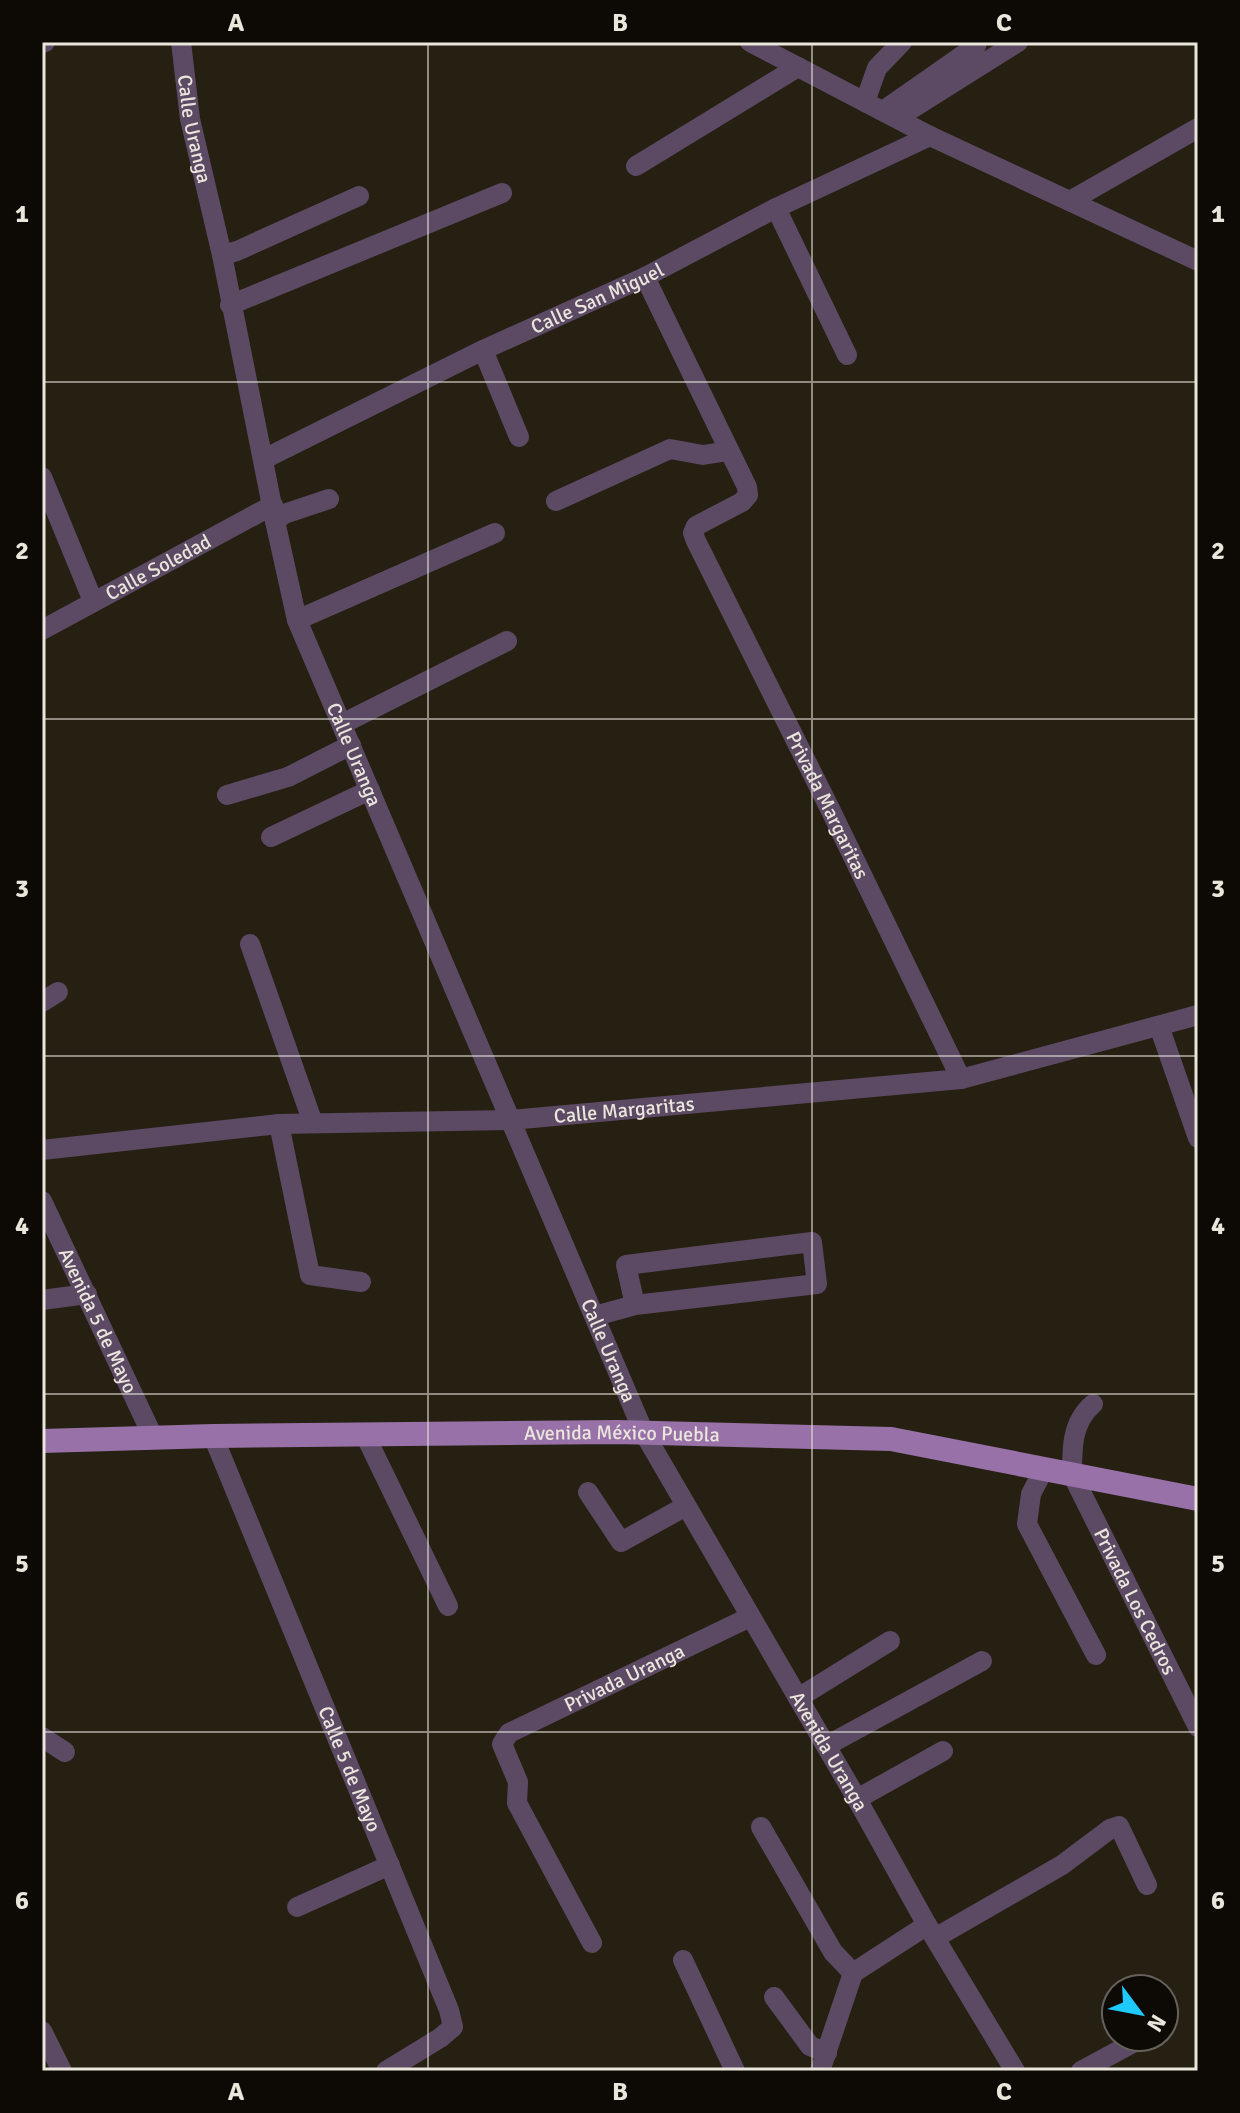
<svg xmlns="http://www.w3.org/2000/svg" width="1240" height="2113" font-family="Signika,sans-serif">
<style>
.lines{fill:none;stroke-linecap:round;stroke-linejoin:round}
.minor{stroke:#5c4a64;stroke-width:20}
.major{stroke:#9771a7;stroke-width:24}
.grid{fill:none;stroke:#eae6dc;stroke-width:2;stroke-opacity:0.55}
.labels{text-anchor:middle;stroke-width:6;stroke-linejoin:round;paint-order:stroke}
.street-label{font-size:20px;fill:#eae6dc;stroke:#0d0a05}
.neatline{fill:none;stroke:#eae6dc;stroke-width:3}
.grid-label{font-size:26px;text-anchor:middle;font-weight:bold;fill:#eae6dc}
</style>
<rect width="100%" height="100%" fill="#262012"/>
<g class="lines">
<g class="minor">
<path id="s1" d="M181 42 190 119 222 255 275 521 297 620 644 1433 857 1799 927 1925 1015 2071"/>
<path d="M750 42 930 136 1198 261"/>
<path d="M42 43 45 42"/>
<path d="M865 102 877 68 902 42"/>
<path d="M883 111 976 46 977 42"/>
<path d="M897 118 1018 42"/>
<path d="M636 166 798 67"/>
<path d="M1070 201 1198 128"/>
<path d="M776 208 847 355"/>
<path d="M222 255 237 251 359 196"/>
<path id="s2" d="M645 277 747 487 748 495 742 502 696 526 693 533 696 541 830 809 961 1079"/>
<path d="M230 305 502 193"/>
<path d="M483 350 519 437"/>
<path id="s3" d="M264 459 483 350 645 277 776 208 930 136"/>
<path d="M42 477 93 601"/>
<path d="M556 501 670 449 703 455 728 451"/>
<path d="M275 521 284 514 329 499"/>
<path d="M297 620 495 533"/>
<path id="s4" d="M42 630 273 505"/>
<path d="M342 724 507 641"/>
<path d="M227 795 288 777 351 745"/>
<path d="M271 837 370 790"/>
<path d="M250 944 313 1123"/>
<path d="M42 1002 58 992"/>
<path d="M1159 1026 1198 1138"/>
<path d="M279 1124 310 1275 361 1282"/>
<path id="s5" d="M42 1150 279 1124 511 1120 961 1079 1198 1015"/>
<path id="s6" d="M42 1201 154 1439"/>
<path d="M42 1300 87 1294"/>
<path d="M595 1316 635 1305 817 1284 812 1242 626 1265 635 1305"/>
<path id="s7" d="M1093 1404C1072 1422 1072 1447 1072 1474L1198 1727"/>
<path d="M365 1435 448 1606"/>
<path id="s8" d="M213 1436 449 2010 453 2027 440 2038 386 2071"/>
<path d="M1044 1469 1031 1494 1027 1524 1096 1655"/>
<path d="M588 1492 621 1542 686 1506"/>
<path d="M798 1698 890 1641"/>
<path d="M42 1737 65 1752"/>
<path d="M826 1746 982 1661"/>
<path d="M857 1799 943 1751"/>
<path d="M761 1827 833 1952 853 1973"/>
<path d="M297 1907 390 1865"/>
<path d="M935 1938 1062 1865 1110 1829 1119 1826 1147 1885"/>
<path id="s9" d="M592 1943 517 1803 518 1782 502 1744 509 1733 750 1617"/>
<path d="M683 1960 735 2071"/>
<path d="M774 1997 810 2046 827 2053"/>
<path d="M42 2031 62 2071"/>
<path d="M820 2071 853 1973 927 1925"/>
<path d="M1081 2071 1144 2037"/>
</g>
<path class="major" id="s10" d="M42 1441 213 1436 617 1432 891 1439 1198 1499"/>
</g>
<path class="grid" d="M428 42V2071M812 42V2071M42 382H1198M42 719H1198M42 1056H1198M42 1394H1198M42 1732H1198"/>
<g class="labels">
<g class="street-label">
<text dy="7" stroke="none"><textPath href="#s1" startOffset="88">Calle Uranga</textPath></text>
<text dy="7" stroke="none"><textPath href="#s3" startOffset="370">Calle San Miguel</textPath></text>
<text dy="7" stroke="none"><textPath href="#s4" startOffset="132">Calle Soledad</textPath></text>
<text dy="7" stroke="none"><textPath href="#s1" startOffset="736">Calle Uranga</textPath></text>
<text dy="7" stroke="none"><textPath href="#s2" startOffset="614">Privada Margaritas</textPath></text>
<text dy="7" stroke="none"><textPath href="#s5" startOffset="584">Calle Margaritas</textPath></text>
<text dy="7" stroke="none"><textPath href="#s6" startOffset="132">Avenida 5 de Mayo</textPath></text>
<text dy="7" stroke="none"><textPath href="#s1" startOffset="1384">Calle Uranga</textPath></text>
<text dy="7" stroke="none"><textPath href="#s10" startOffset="580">Avenida México Puebla</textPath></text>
<text dy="7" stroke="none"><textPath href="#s7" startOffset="218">Privada Los Cedros</textPath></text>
<text dy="7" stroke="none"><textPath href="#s9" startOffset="362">Privada Uranga</textPath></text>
<text dy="7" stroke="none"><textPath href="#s1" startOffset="1842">Avenida Uranga</textPath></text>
<text dy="7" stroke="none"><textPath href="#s8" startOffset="360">Calle 5 de Mayo</textPath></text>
</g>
</g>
<rect width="1240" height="2113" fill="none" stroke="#0d0a05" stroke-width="88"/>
<g transform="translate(1140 2013) rotate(122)"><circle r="38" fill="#0d0a05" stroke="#65625b" stroke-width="2"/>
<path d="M0-6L14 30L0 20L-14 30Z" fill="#1dc9fd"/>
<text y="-12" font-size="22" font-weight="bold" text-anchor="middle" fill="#eae6dc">N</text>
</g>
<rect x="44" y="44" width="1152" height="2025" class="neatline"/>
<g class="grid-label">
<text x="236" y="31">A</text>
<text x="620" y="31">B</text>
<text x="1004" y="31">C</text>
<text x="22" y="222">1</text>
<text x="1218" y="222">1</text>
<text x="22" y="559">2</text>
<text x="1218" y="559">2</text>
<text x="22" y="897">3</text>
<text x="1218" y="897">3</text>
<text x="22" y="1234">4</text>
<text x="1218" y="1234">4</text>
<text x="22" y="1572">5</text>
<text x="1218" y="1572">5</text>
<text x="22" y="1909">6</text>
<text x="1218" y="1909">6</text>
<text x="236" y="2100">A</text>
<text x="620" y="2100">B</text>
<text x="1004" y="2100">C</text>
</g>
</svg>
